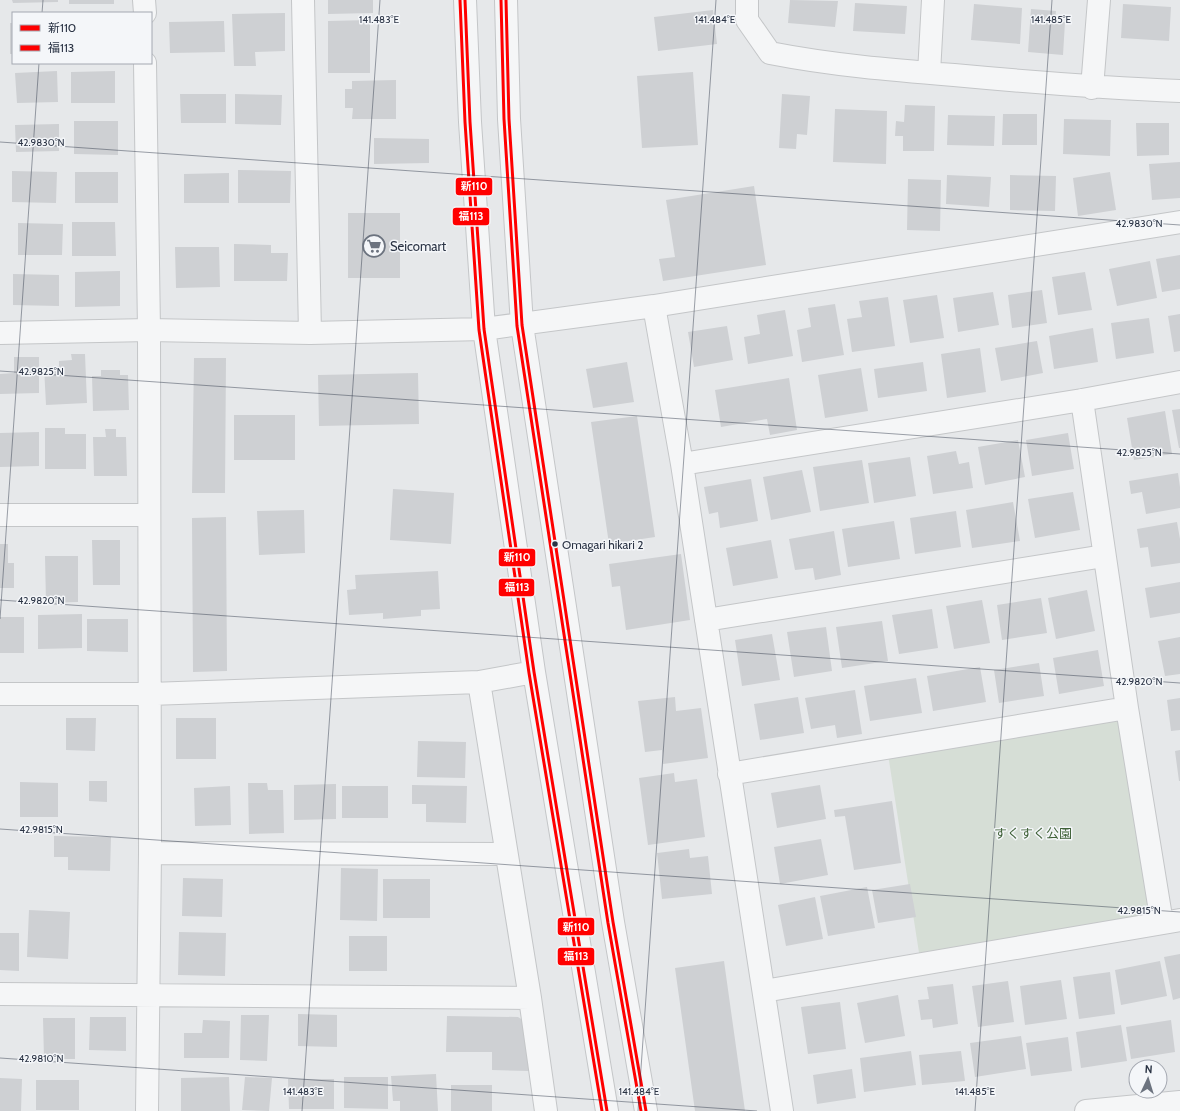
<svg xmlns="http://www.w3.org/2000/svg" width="1180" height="1111" font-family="Cabin,'Noto Sans JP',sans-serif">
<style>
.green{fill:#d6ded6}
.building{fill:#ced0d3}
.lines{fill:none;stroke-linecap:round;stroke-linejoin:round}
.minor-casing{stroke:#c4c6c8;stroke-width:24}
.minor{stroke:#f5f6f7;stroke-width:22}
.bus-1-casing{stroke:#f4f6f9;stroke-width:6}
.bus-2-casing{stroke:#f4f6f9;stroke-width:6}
.bus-1{stroke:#f00;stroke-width:3}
.bus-2{stroke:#f00;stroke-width:3}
.ticks{fill:none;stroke:#2b3445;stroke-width:1;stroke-opacity:0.45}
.bus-dot{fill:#2b3445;stroke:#f4f6f9;stroke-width:1.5}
.labels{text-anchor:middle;stroke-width:3;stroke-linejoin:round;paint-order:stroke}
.bus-label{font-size:12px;fill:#2b3445;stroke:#f4f6f9;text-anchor:start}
.poi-label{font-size:13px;fill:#2b3445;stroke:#f4f6f9;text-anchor:start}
.park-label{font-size:13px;fill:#3f6138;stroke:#f4f6f9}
.ticks-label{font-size:10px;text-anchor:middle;fill:#2b3445;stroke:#f4f6f9;stroke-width:3;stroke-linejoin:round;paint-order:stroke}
.line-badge{stroke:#f4f6f9;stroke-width:1.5}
.badge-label{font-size:11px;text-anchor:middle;font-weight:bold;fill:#fff}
</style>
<rect width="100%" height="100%" fill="#e6e8ea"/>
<path class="green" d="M1127 708 1162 923 920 959 887 748Z"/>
<path class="building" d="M12 0H58V2L13 3Z
M69 0H114V4H69Z
M328 0H373V13L328 14Z
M790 0 838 1 835 27 788 23Z
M855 3 907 6 905 34 853 31Z
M974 4 1022 8 1020 44 971 40Z
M1123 4 1171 7 1169 41 1121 38Z
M1031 9 1056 11 1055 21 1065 22 1063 55 1028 52Z
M713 10 717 44 658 51 654 17Z
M285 13V51L255 52 256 66H234L232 14Z
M370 20V73H328V21Z
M224 21 225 52 170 53 169 22Z
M10 23H13V54H10Z
M57 71 58 102 17 103 15 73Z
M115 71V103H71V72Z
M693 72 698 145 642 148 637 76Z
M396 80V119H352L353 108H345V89H352V81Z
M180 94H226V123H181Z
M235 94 282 95 281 125 235 124Z
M782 94 810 96 807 135 797 134 796 149 779 148Z
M905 105 935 106 934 151H903V136H895L896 121 904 122Z
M835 109 887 111 886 164 833 162Z
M1003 114H1037V145H1002Z
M948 115 995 116 994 146 947 145Z
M1064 119 1111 120 1110 156 1063 154Z
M74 121H118V155L74 154Z
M1136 123H1169V155L1137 156Z
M59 124V151L16 152 15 125Z
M374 138 429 139V163L374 164Z
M1180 162V198L1152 200 1149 164Z
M238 170 291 171 290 203H238Z
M12 171 57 172 56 203 12 202Z
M75 172H118V203H75Z
M1110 172 1116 210 1078 216 1073 178Z
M229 173V203H184V174Z
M947 175 991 177 989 207 946 204Z
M1010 175 1056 176 1055 211 1010 210Z
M908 179 941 180 940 231 907 230Z
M754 186 766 265 663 281 659 259 675 257 666 200Z
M348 213H400V278H348Z
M72 222H115L116 256H72Z
M18 223 63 224 62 255H18Z
M234 244 271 245V253H288L287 281H234Z
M175 247H219L220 287 176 288Z
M1180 255V289L1162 292 1156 259Z
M1150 261 1157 298 1117 306 1109 269Z
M120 271V306L75 307V272Z
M1085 272 1092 310 1058 315 1052 277Z
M13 274 59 275V306L13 305Z
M1042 290 1047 323 1012 328 1008 295Z
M993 292 999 325 958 332 953 298Z
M937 295 944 338 910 343 903 300Z
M888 297 895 346 852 352 847 319 862 317 859 301Z
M835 304 844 355 802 362 797 330 811 327 808 308Z
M785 310 793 356 748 364 744 337 760 334 757 315Z
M1180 314V351L1174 352 1168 316Z
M1149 318 1154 353 1116 359 1111 323Z
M727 326 733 360 694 367 688 332Z
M1093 328 1098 362 1054 369 1049 336Z
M1037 341 1043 373 1001 381 995 348Z
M980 348 986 392 947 398 941 354Z
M71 354H85L87 403 46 405 44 367 59 366V361L72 360Z
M14 357H39V393L0 394V374L14 373Z
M194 358H226L225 493H192Z
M627 362 634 402 593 408 586 369Z
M923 362 927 391 878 398 874 369Z
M861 368 868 411 825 418 818 375Z
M101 370H120V375H128L129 410 93 411 92 376H101Z
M418 373 419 424 319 426 318 375Z
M789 378 797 430 770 435 767 419 721 427 715 390Z
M1180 409V448H1179L1172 410Z
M1165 411 1172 454 1134 460 1127 418Z
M234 415H295V460H234Z
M637 416 655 537 609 544 591 422Z
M45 428H65V434H86V469H45Z
M105 429H116V437H126L127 476H94L93 437H106Z
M39 432V466L0 467V433Z
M1068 433 1074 469 1032 476 1026 440Z
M1018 440 1025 477 985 485 978 447Z
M956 451 959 464 969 462 973 488 933 494 927 456Z
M910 457 916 496 874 503 868 463Z
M862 460 869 503 820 511 813 467Z
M802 470 811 512 771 520 763 477Z
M1178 473 1180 487V508L1146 514 1142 492 1131 494 1129 481Z
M751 479 758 521 720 528 718 512 709 514 704 487Z
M393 489 454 493 451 544 390 540Z
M1073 492 1080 530 1035 538 1028 499Z
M1013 502 1020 541 972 548 966 510Z
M304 510 305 553 259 555 257 511Z
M956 511 961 547 915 554 910 518Z
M226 517 227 671 193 672 192 518Z
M894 521 900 559 848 567 842 529Z
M1177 522 1180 539V563L1151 567 1148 547 1140 548 1137 529Z
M834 531 841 575 815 580 813 568 795 570 789 539Z
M92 540H120V585H93Z
M771 540 778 578 733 586 726 548Z
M0 544H8V563H14V588H0Z
M681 554 690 620 626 630 620 586 612 587 609 564Z
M45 556H78V602L46 603Z
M438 571 440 609 421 610V616L383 619V613L349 615 347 590 356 589 355 575Z
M1180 582V613L1150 618 1145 588Z
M1087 590 1095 631 1056 639 1048 598Z
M1041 598 1047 633 1002 640 997 605Z
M982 600 990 643 954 649 946 606Z
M932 609 938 648 899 654 892 615Z
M82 614V648L38 649V615Z
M0 617H24V653H0Z
M87 619H128V652L87 651Z
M882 621 888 661 842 668 836 627Z
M826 627 832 671 794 677 787 632Z
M772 634 780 680 742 686 735 640Z
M1180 637V674L1165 676 1158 641Z
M1098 650 1104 686 1059 694 1053 658Z
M1039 663 1044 696 999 703 994 670Z
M980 667 986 702 933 711 927 676Z
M916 678 922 713 870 721 864 686Z
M855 690 862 734 837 738 835 725 811 729 805 698Z
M675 697 676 711 701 708 708 758 663 764 662 750 645 752 638 701Z
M798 697 804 733 760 740 754 704Z
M1180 698V730L1171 731 1167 700Z
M66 718H96L95 751 66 750Z
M176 718H216V759H176Z
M418 741 466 742 465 778 417 777Z
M1180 750V781H1179L1175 751Z
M674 773 675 782 697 779 705 837 648 845 639 778Z
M89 781H107V802L89 801Z
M20 782 58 783V817H20Z
M248 783H267L268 790H283L284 833 249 834Z
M336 784V819L294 820V785Z
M412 785 467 786 466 823 426 822V804H412Z
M820 785 826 819 777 828 771 793Z
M230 786 231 825 195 826 194 788Z
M342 786H388V818H342Z
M892 801 901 863 854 870 845 816 835 817 834 810Z
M54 836 111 837 110 871 68 870V857H54Z
M821 839 828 875 780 884 774 847Z
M689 849 690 858 708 856 712 894 662 899 657 853Z
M341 868 378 869 377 921 340 920Z
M183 878 223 879 222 917 182 916Z
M383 879H430V918H383Z
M910 884 916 917 878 923 872 890Z
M867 887 875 928 828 936 820 896Z
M815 897 823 939 786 946 778 905Z
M29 910 70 912 68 959 27 957Z
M179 932 226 933 225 976 178 975Z
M0 933H19V971L0 970Z
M349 936H387V971H349Z
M1180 954V998L1173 1000 1164 957Z
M724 961 745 1111H695L675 968Z
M1160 961 1167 996 1121 1005 1115 970Z
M1110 972 1115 1014 1079 1019 1073 977Z
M1061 980 1067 1019 1025 1025 1020 986Z
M1008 981 1014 1022 978 1027 972 986Z
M953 984 958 1024 933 1028 932 1019 921 1020 918 1000 929 999 927 987Z
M898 995 905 1036 865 1043 857 1003Z
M840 1002 846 1049 808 1054 801 1007Z
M298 1014 337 1015V1047L298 1046Z
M241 1015H269L267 1061 240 1060Z
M447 1016 518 1017 526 1022 525 1045H529V1071L492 1070V1052H446Z
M90 1017H126V1051L89 1050Z
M43 1018H75V1059H44Z
M203 1020 230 1021 229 1058H184V1033H202Z
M1171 1020 1175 1052 1131 1059 1126 1027Z
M1121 1025 1127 1061 1081 1068 1076 1032Z
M1021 1036 1026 1069 975 1077 970 1043Z
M1068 1037 1072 1071 1031 1076 1026 1043Z
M911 1051 916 1085 864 1092 860 1058Z
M961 1051 965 1081 922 1085 919 1055Z
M852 1069 856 1098 817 1104 813 1075Z
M436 1074 438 1111H400V1101H393L391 1076Z
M229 1077 230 1111H181V1078Z
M245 1077 272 1078 269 1111 242 1110Z
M344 1077H388V1109L344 1108Z
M0 1078 22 1079 21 1111H0Z
M288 1079H334V1109H289Z
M36 1080H79V1110H36Z
M451 1085H492V1111H451Z"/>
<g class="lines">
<g class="minor-casing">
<path id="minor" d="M144 0 145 13
M303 0 310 333
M465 0 470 122 484 329 534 672 607 1111
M506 0 509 119 522 325 613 922 646 1111
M747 0V20L770 53C831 65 892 70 954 75 1029 82 1104 88 1180 91
M145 63 149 330 150 853 147 1111
M929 73 933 0
M1092 88 1099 0
M654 306 682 464 782 1111
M0 333 149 330 310 333 484 329 654 306 1180 222
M1082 400 1127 708 1162 923
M682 464 1082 400 1180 382
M0 515H148
M706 620 1104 556
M479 682 530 998 546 1111
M0 694H150L479 682 534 672
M729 774 1127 708
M150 853 506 854
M764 991 1180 920
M0 994 530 998
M1086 1111 1180 1102"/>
</g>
<use href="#minor" class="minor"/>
<g class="bus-1-casing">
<path id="bus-1" d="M465 0 470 122 484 329 534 672 607 1111
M506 0 509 119 522 325 613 922 646 1111"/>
</g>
<g class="bus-2-casing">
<path id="bus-2" d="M460 0 465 122 479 330 529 673 602 1111
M501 0 504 119 517 326 608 923 641 1111"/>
</g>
<use href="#bus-1" class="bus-1"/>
<use href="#bus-2" class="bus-2"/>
</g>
<path class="ticks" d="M42 13 43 0M0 142 1180 225M0 371 1180 454M0 600 1180 683M0 619 39 63M0 829 1180 912M0 1058 757 1111M302 1111 380 0M638 1111 716 0M975 1111 1052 0"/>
<defs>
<g id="supermarket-ring" transform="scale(1.15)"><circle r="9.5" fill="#f4f6f9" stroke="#6c737f" stroke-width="1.5"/><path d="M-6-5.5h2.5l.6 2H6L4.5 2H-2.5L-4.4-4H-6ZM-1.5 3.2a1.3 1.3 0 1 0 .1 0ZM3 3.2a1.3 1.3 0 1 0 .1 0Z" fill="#6c737f"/></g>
</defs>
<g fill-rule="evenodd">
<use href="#supermarket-ring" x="374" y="246"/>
</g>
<circle class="bus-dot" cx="555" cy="544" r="3.5"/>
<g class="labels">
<g class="bus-label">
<text x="562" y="549">Omagari hikari 2</text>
</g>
<g class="poi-label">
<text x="390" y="251">Seicomart</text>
</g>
<g class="park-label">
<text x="1033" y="838">すくすく公園</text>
</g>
</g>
<g class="ticks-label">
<text x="379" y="23">141.483°E</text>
<text x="715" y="23">141.484°E</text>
<text x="1051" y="23">141.485°E</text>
<text x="41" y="146">42.9830°N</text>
<text x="1139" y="227">42.9830°N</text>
<text x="41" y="375">42.9825°N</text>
<text x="1139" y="456">42.9825°N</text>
<text x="41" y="604">42.9820°N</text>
<text x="1139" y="685">42.9820°N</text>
<text x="41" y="833">42.9815°N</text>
<text x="1139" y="914">42.9815°N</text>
<text x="41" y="1062">42.9810°N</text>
<text x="303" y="1095">141.483°E</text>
<text x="639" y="1095">141.484°E</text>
<text x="975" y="1095">141.485°E</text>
</g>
<g class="line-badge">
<rect x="455" y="177" width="38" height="19" rx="4" fill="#f00"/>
<rect x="452" y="207" width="38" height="19" rx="4" fill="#f00"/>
<rect x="498" y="548" width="38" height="19" rx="4" fill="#f00"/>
<rect x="498" y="578" width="37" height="19" rx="4" fill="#f00"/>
<rect x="557" y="917" width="38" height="19" rx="4" fill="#f00"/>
<rect x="557" y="947" width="38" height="19" rx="4" fill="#f00"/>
</g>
<g class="badge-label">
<text x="474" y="190">新110</text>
<text x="471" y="220">福113</text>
<text x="517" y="561">新110</text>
<text x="517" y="591">福113</text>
<text x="576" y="931">新110</text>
<text x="576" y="960">福113</text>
</g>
<rect x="12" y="12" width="140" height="52" fill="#f4f6f9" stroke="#a4a8b1"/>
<rect x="20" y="25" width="20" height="6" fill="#ff0000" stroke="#a4a8b1"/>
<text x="48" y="32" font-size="12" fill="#2b3445">新110</text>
<rect x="20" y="45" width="20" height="6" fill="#ff0000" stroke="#a4a8b1"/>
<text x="48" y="52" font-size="12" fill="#2b3445">福113</text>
<g transform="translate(1148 1079) rotate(4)"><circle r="19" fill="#f4f6f9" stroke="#a4a8b1"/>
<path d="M0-3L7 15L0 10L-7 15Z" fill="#6c737f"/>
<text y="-6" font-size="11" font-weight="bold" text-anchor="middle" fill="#2b3445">N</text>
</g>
</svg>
